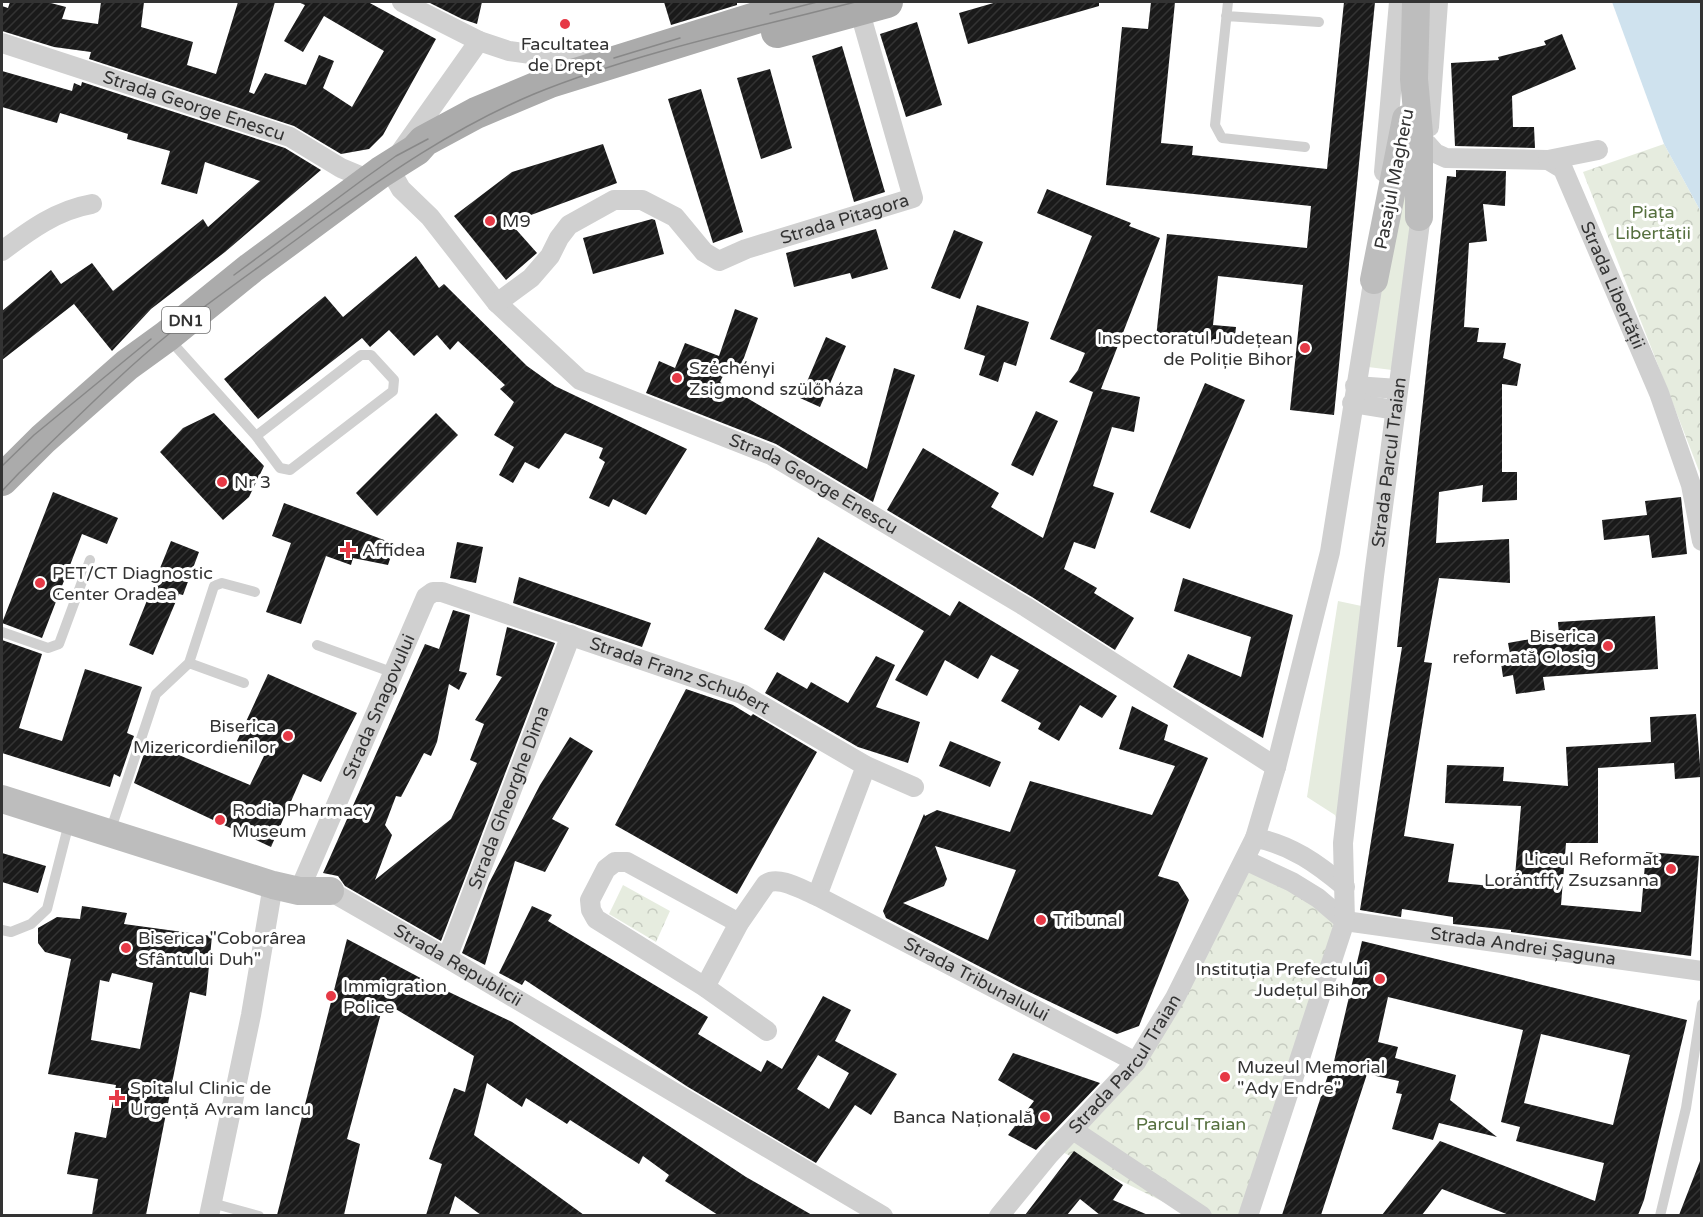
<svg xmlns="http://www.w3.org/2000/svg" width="1703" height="1217" font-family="'Varela Round',sans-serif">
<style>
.grass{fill:#e6ecdf}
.park{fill:url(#park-crowns)}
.water{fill:#cfe2ee}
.building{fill:url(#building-hatch);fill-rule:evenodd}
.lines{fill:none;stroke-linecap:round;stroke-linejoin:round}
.lane{stroke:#d0d0d0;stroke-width:10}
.street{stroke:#d0d0d0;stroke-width:20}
.secondary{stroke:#bdbdbd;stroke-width:28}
.primary{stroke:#ababab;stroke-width:32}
.tram{stroke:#888;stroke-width:1.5}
.poi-dot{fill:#e63946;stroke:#fff;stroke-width:2}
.labels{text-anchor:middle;stroke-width:6;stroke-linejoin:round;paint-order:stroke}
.shield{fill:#fff;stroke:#707070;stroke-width:1.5}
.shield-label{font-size:16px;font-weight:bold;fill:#333}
.poi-label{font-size:18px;fill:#333;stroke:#fff;text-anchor:start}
.street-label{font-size:18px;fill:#333;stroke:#fff}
.park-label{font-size:18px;fill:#56703f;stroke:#fff}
</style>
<defs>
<pattern id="park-crowns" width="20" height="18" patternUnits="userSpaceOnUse" patternTransform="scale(1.5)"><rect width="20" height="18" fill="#e6ecdf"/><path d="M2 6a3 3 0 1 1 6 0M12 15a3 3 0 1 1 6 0" fill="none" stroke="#c6cbc0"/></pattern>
<pattern id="building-hatch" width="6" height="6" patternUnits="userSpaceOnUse" patternTransform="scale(1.5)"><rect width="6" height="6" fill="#1a1a1a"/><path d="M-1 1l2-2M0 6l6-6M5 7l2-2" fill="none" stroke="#333"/></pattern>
</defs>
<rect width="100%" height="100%" fill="#fff"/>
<path class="grass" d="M1399 156 1418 158 1400 371 1368 367Z
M1338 601 1371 608 1343 843 1335 815 1307 797Z"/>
<path class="park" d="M1664 144 1701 212V476L1583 172Z
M1245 860 1345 921 1248 1215H1190L1044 1143 1136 1062Z
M623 885 670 911 656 942 609 914Z"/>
<path class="water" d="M1612 2H1701V212L1664 144Z"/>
<path class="building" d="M10 2H47L66 7 62 19 98 24 101 2H144L141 27 193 42 187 65 216 74 238 2H275L249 92 254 94 265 73 306 85 319 55 334 61 323 88 352 107 384 51 324 16 303 52 284 41 305 5 298 2H368L436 39 383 135 369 149 341 154 294 126 89 59 91 52 54 47 2 31V6L8 8Z
M428 2H482L477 24 462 19Z
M664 2H737V5L671 25Z
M997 2H1099V6L968 44 959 13Z
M1151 2H1175L1161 143 1193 146 1192 155 1327 169 1344 2H1375L1334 415 1290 410 1303 285 1218 276 1213 325 1236 327 1234 346 1156 338 1167 234 1307 248 1311 206 1106 185 1122 27 1148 29Z
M917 22 942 105 906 117 880 34Z
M1562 34 1576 69 1512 96 1513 127H1534L1535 148 1455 146 1451 63 1499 60 1498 57 1546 45 1544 41Z
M842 46 885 192 854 202 812 56Z
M770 69 792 148 761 159 737 78Z
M2 71 72 91 74 83 81 86 82 82 285 148 321 170 225 252 151 309 112 351 74 304 2 360V311L51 270 61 284 92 263 113 291 203 219 208 227 260 181 205 162 197 194 161 184 170 151 127 139 128 134 60 113 57 123 2 107Z
M701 89 743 232 713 243 668 99Z
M603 144 617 183 531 215 513 226 537 253 506 280 454 216 512 172Z
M1456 170 1506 171 1505 206 1483 204 1487 241 1469 243 1464 327 1479 328 1477 342 1506 343 1503 358 1521 364 1517 386 1502 384V472H1517V500L1482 502 1483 485 1439 492 1436 543 1509 539 1510 583 1439 578 1424 662 1432 663 1404 836 1454 844 1448 882 1514 888 1521 806 1445 803 1447 765 1504 767 1503 781 1568 786 1566 747 1651 742 1650 717 1696 714 1701 777 1675 779 1674 763 1598 768V843H1566L1561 905 1641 912 1646 852 1699 856 1691 956 1511 932V930L1453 924V917L1402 909 1401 917 1360 910 1402 647H1397L1447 176 1456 177Z
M1047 189 1131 223 1129 226 1160 238 1101 389 1140 397 1134 432 1112 427 1093 486 1114 493 1095 549 1074 542 1064 569 1097 588 1094 593 1134 618 1115 650 1032 597 887 510 923 448 999 493 991 507 1043 538 1093 392 1069 382 1078 370 1085 353 1050 339 1092 236 1037 213Z
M652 219 655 220 664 254 593 274 583 238Z
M876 229 888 269 852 279 850 273 794 287 786 253Z
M954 230 983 242 960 299 931 288Z
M416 256 439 288 444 284 527 366 555 386 687 449 646 515 613 499 609 507 589 498 605 462 599 458 603 448 565 433 539 469 525 462 513 483 499 475 514 447 494 435 514 402 500 389 505 385 458 341 450 350 437 335 414 356 389 330 370 347 362 338 258 419 224 379 325 296 343 317Z
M977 305 1029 322 1016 366 1004 362 998 382 979 375 985 356 964 349Z
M735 309 758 318 739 372 728 366 720 382 867 469 894 368 915 375 873 502 776 444 646 393 659 361 675 368 685 343 719 356Z
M826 337 846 346 820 407 800 398Z
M1205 383 1245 400 1190 529 1150 512Z
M1036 411 1058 421 1033 476 1011 465Z
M214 413 264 466 249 497 223 520 160 452 183 428Z
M436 413 458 435 377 516 356 493Z
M53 492 118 518 107 544 82 534 42 638 2 623Z
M1681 497 1687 554 1652 558 1649 535 1604 540 1602 520 1647 515 1645 501Z
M284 503 395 544 388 565 353 558 351 565 326 556 301 624 266 612 291 543 272 536Z
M818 537 950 616 959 601 1117 696 1102 718 1080 705 1059 741 1038 729 1041 723 1001 701 1019 670 991 655 978 679 945 660 927 696 895 680 924 631 824 572 784 641 764 629Z
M171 541 199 552 183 595 179 594 153 655 129 645Z
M457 542 483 547 476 583 450 578Z
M519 577 651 623 642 647 513 603Z
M1183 578 1293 615 1263 738 1173 687 1188 654 1241 677 1251 637 1174 611Z
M453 610 470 615 459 671 467 673 459 690 449 684 437 742 431 756 424 753 401 797 396 796 385 825 392 835 375 880 451 819 477 763 470 760 484 724 475 720 502 677 496 675 507 627 555 643 441 941 345 886 338 876 323 873 425 644 439 649Z
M1655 616 1658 669 1543 677 1545 690 1516 694 1513 675 1503 677 1500 656 1510 654 1508 643 1559 634 1558 622Z
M2 640 42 654 19 728 62 741 85 669 142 687 127 733 134 736 120 777 114 774 110 787 2 753Z
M876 656 895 665 876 707 920 722 908 763 858 747 765 693 777 672 807 689 811 682 848 703Z
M268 674 357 713 321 782 303 774 271 847 134 783 148 742 250 785 264 756 237 741Z
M686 689 733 705 751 716 753 714 817 752 737 894 615 825Z
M1132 706 1168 725 1164 740 1208 758 1158 876 1178 882 1189 900 1139 1026 1117 1034 1019 987 886 918 883 911 924 814 925 816 937 810 1010 832 1030 781 1152 815 1175 766 1119 749ZM935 846 1016 870 988 940 903 903 944 886 947 879Z
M570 737 593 751 552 819 569 828 545 872 515 861 485 965 462 953 489 883 540 785Z
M950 741 1001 762 990 787 939 766Z
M2 853 46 866 38 893 2 882Z
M82 906 127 913 124 924 212 936 206 996 190 992 146 1215H92L98 1179 67 1174 75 1132 106 1138 116 1085 48 1074 71 959 45 952 38 943V928L57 917 80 919ZM112 973 153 983 140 1049 91 1040 100 980 109 982Z
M532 906 552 915 548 921 708 1017 698 1034 761 1072 767 1060 782 1069 823 996 851 1010 835 1041 897 1074 871 1115 855 1105 816 1163 688 1087 525 980 522 985 499 973ZM818 1055 849 1073 829 1109 797 1089Z
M347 939 430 983 512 1022 746 1177 812 1215H718L665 1181 669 1175 643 1156 639 1164 570 1120 567 1124 526 1098 522 1107 487 1083 474 1135 584 1215H481L455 1196 449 1215H426L442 1164 429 1159 454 1088 465 1092 474 1056 384 1002 347 1139 360 1144 344 1215H277Z
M1362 941 1687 1020 1644 1200 1638 1215H1509L1442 1189 1422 1215H1382L1440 1141 1595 1201 1604 1163 1516 1141 1520 1127 1501 1122 1523 1030 1388 997 1378 1042 1398 1047 1395 1058 1456 1075 1450 1100 1497 1137 1439 1123 1433 1140 1392 1129 1402 1094 1396 1093 1399 1081 1367 1074 1321 1215H1282L1330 1069 1332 1070ZM1541 1034 1630 1055 1613 1125 1524 1103Z
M1013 1053 1100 1083 1036 1150 1008 1135 1034 1101 998 1080Z
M1074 1151 1123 1185 1113 1200 1148 1215H1100L1080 1199 1067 1215H1025Z
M1700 1161 1701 1215H1679Z"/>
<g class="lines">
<path class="lane" d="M1228 2 1215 125 1222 138 1305 147
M1226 16 1319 22
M169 339 256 436 280 468 290 470 393 391 394 380 371 355H361L256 436
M2 632 48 648 59 644 90 560
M317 645 394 673
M189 663 244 683
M110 832 156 694 189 663 214 586 222 583 255 592
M2 930 11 932 31 924 47 909 69 823
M212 1203 259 1216
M1660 1216 1686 1108 1702 1004"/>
<g class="street">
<path d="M402 2 479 41"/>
<path id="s1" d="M2 43 290 137 341 168 365 178 376 174"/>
<path id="s2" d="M596 63 509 51 479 41 389 168 401 189 430 217 497 303 580 380 771 455 1026 607 1276 767"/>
<path d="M1429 127 1438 2"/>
<path id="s3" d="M1427 144 1435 153 1446 158 1548 160 1563 169 1659 393 1691 485 1702 541"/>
<path d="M1548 160 1598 150"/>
<path d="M1384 172 1399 2"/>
<path d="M2 251C30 230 57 210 92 204"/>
<path id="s4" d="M497 303 531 278 550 256 559 238 569 225 614 200H642L675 217 704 252 719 261 746 249 913 198 859 9"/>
<path d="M1355 386 1398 389"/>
<path d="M1352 403 1395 410"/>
<path d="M1255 838C1290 844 1318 864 1345 887"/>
<path d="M1245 860 1292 882 1318 898 1345 921"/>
<path id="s5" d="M299 891 426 597 433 592H442L742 694 866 766 914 787"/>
<path id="s6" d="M330 891 447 958 883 1216"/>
<path d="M817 896 866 766"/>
<path id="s7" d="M1345 921 1702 971"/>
<path d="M739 923 627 862H615L606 869 590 900 591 910 596 919 705 987 767 1031"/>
<path id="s8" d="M447 958 571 635"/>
<path id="s9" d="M705 987 739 923 766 884C779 875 804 891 817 896L1136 1062"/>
<path d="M1073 1130 1202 1216"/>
<path d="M209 1216 251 1015 273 885"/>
<path id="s10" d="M999 1216 1049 1155 1136 1062 1175 998 1255 838 1276 767 1330 552 1375 270"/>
<path id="s11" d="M1248 1216 1345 921 1343 843 1374 576 1422 207"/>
</g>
<path class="secondary" d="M1416 2 1414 79 1419 133V217
M1374 280 1406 119
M2 799 273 885 299 891H330"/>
<path class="primary" d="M777 32 887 2
M2 480 43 439 127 365 167 336 251 268 381 172 416 150 424 141 476 113 550 82 807 2"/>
<path class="tram" d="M770 14 817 2
M614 58 680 38
M234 275 365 178 396 156 428 139
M2 466 34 435 151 339
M2 491 19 473C69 426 117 376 170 333 218 295 268 261 316 225 386 175 455 127 534 94 635 53 749 29 855 2"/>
</g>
<g class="poi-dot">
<circle cx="565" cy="24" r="6"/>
<circle cx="490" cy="221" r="6"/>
<circle cx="1305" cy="348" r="6"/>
<circle cx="677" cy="378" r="6"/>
<circle cx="222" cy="482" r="6"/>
<path d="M345 541h6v6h6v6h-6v6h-6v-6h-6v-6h6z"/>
<circle cx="40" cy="583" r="6"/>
<circle cx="1608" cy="646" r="6"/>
<circle cx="288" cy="736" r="6"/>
<circle cx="220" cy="820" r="6"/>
<circle cx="1671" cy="869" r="6"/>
<circle cx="1041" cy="920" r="6"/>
<circle cx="126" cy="948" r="6"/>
<circle cx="1380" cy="979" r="6"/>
<circle cx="331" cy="996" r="6"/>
<circle cx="1225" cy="1077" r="6"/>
<path d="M114 1089h6v6h6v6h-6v6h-6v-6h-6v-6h6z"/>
<circle cx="1045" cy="1117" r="6"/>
</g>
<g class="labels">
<rect class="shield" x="162" y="307" width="48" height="26" rx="4.5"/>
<g class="shield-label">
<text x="186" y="326">DN1</text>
</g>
<g class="poi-label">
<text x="565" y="50" text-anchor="middle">Facultatea<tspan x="565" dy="21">de Drept</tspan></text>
<text x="502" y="227">M9</text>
<text x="1293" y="344" text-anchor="end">Inspectoratul Județean<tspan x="1293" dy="21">de Poliție Bihor</tspan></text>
<text x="689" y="374">Széchényi<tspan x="689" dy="21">Zsigmond szülőháza</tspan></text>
<text x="234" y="488">Nr 3</text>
<text x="362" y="556">Affidea</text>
<text x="52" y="579">PET/CT Diagnostic<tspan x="52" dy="21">Center Oradea</tspan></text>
<text x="1596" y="642" text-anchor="end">Biserica<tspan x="1596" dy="21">reformată Olosig</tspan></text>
<text x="276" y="732" text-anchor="end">Biserica<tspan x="276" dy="21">Mizericordienilor</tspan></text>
<text x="232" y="816">Rodia Pharmacy<tspan x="232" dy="21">Museum</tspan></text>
<text x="1659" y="865" text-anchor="end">Liceul Reformat<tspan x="1659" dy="21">Lorántffy Zsuzsanna</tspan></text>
<text x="1053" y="926">Tribunal</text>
<text x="138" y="944">Biserica "Coborârea<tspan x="138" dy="21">Sfântului Duh"</tspan></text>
<text x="1368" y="975" text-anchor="end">Instituția Prefectului<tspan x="1368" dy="21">Județul Bihor</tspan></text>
<text x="343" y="992">Immigration<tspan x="343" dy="21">Police</tspan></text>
<text x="1237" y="1073">Muzeul Memorial<tspan x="1237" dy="21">"Ady Endre"</tspan></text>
<text x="130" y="1094">Spitalul Clinic de<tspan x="130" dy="21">Urgență Avram Iancu</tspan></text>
<text x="1033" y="1123" text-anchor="end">Banca Națională</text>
</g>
<g class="street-label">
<text dy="6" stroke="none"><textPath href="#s1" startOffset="202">Strada George Enescu</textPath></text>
<text transform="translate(1394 179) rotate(-79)" y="6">Pasajul Magheru</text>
<text dy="6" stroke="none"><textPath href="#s4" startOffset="420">Strada Pitagora</textPath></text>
<text dy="6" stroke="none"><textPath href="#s3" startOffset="270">Strada Libertății</textPath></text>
<text dy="6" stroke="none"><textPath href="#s11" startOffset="772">Strada Parcul Traian</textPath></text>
<text dy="6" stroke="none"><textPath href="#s2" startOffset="818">Strada George Enescu</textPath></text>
<text dy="6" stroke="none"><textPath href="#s5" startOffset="590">Strada Franz Schubert</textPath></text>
<text dy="6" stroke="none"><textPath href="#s5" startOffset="201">Strada Snagovului</textPath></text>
<text dy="6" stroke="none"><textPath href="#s8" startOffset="172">Strada Gheorghe Dima</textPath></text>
<text dy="6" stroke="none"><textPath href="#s7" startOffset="180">Strada Andrei Șaguna</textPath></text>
<text dy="6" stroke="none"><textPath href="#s6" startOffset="148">Strada Republicii</textPath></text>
<text dy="6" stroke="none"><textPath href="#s9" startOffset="354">Strada Tribunalului</textPath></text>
<text dy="6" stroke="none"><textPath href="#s10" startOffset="198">Strada Parcul Traian</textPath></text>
</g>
<g class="park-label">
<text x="1653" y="218">Piața<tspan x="1653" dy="21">Libertății</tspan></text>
<text x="1191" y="1130">Parcul Traian</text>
</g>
</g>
<rect width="1703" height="1217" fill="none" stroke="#333333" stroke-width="6"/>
</svg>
